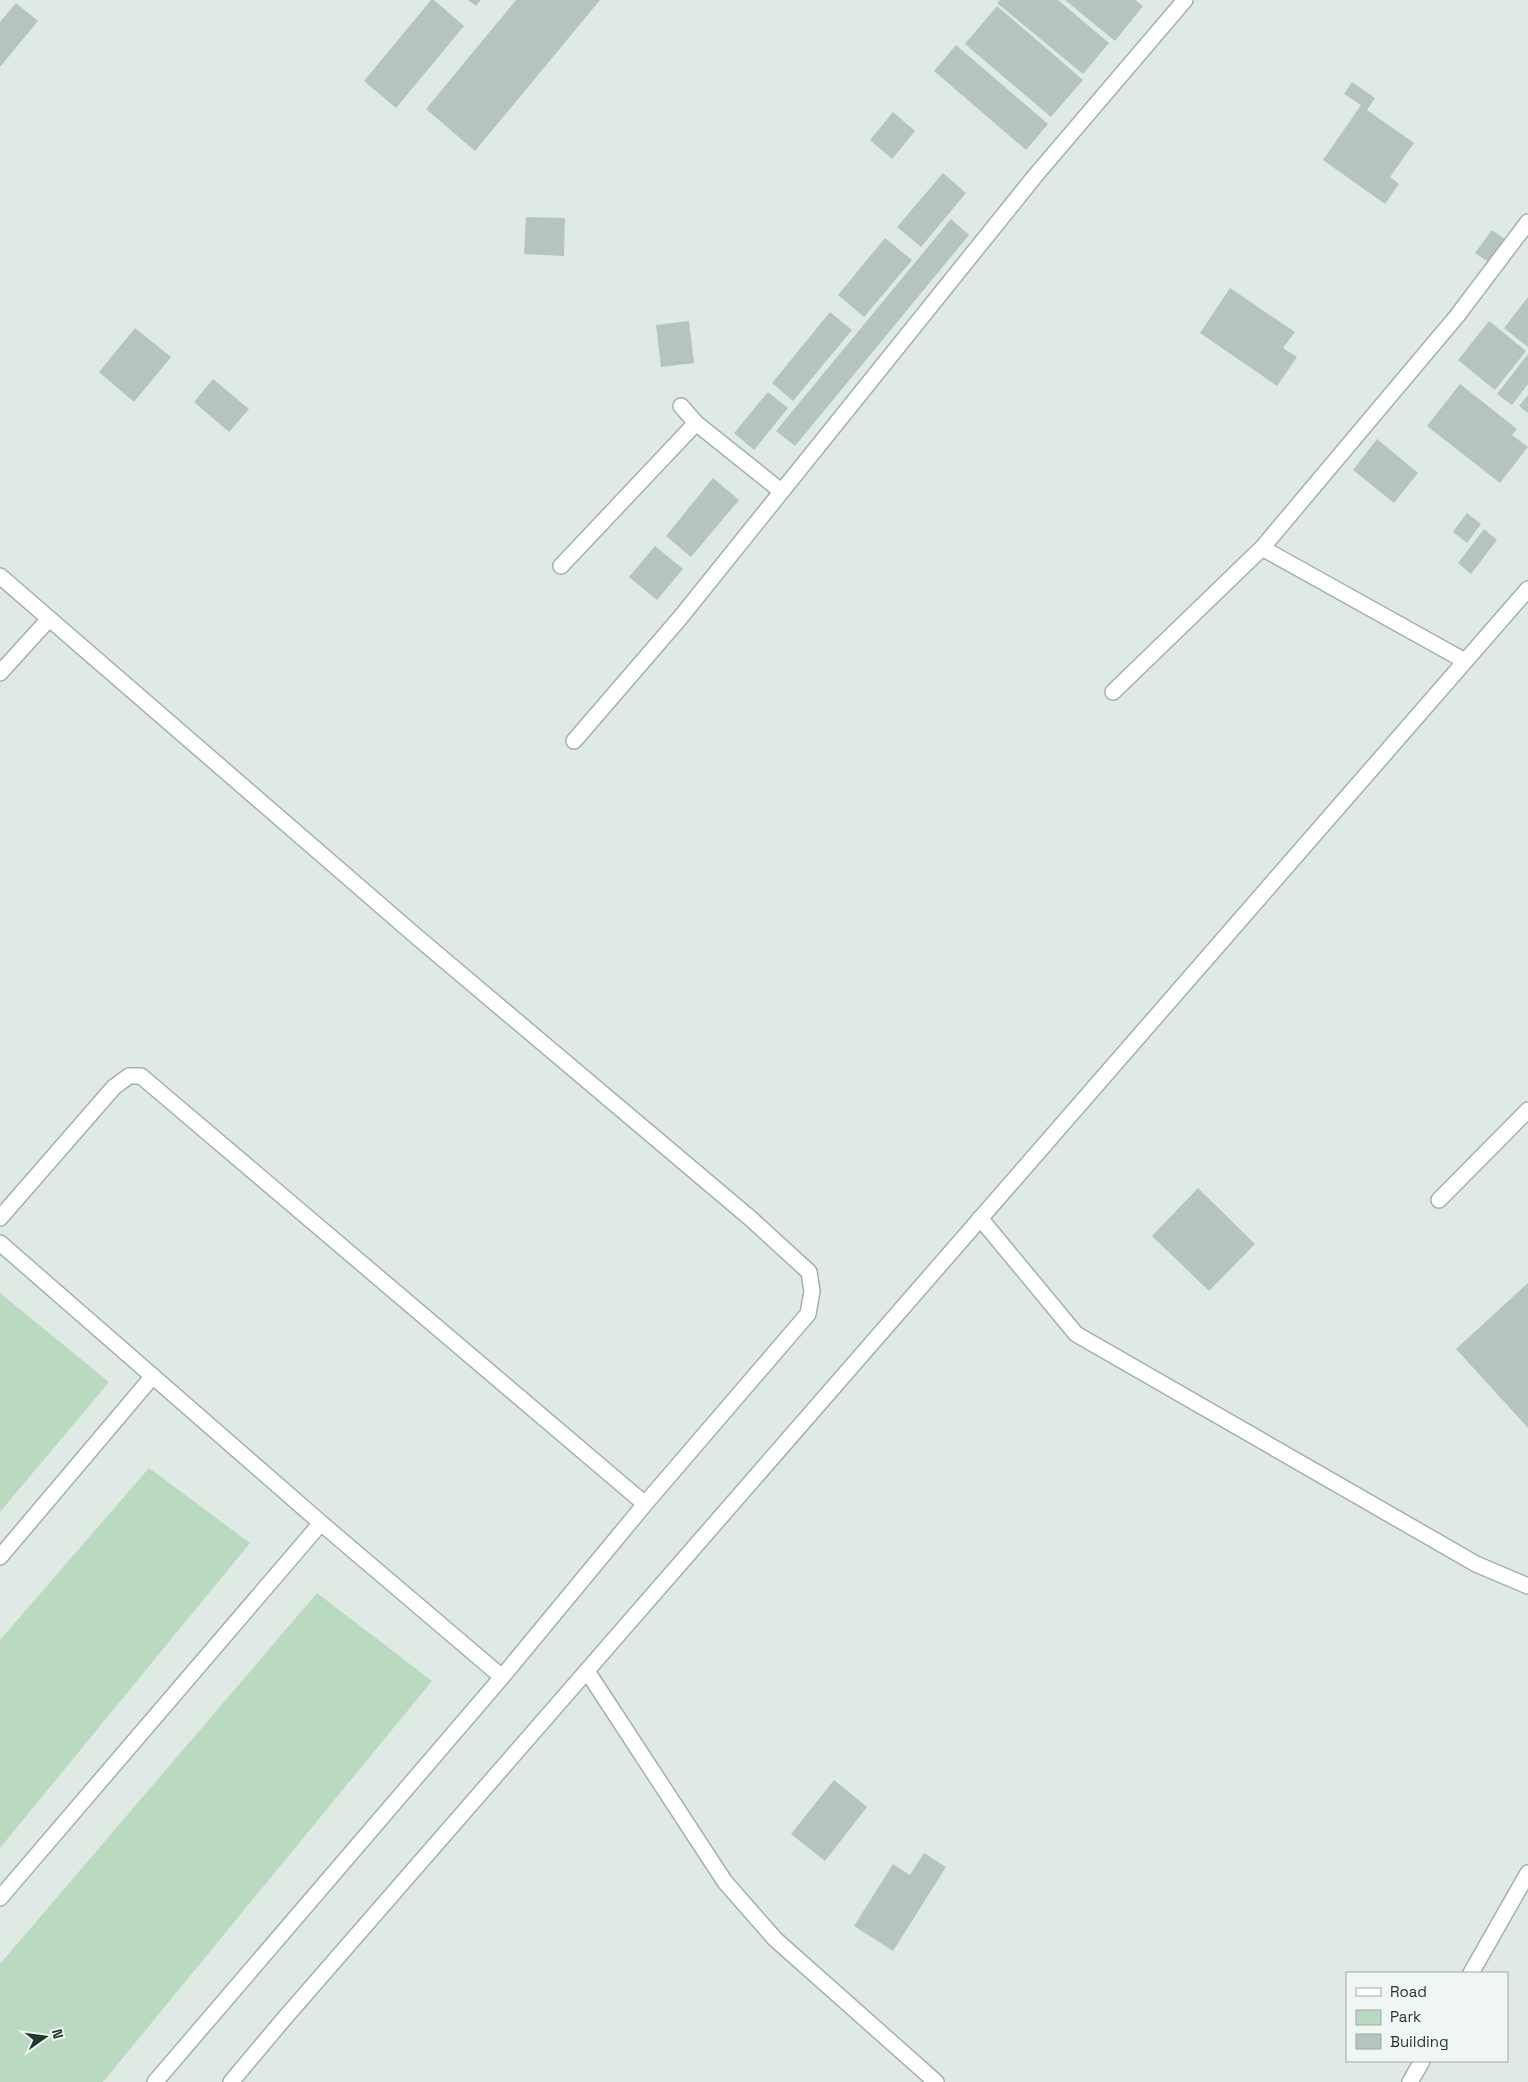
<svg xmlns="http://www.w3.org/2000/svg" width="1528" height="2082" font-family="'Space Grotesk',sans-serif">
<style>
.green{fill:#bad9c1}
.building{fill:#b6c4be}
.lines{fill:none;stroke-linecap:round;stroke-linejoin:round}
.minor-casing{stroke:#a3b1ab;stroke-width:18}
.minor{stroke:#fff;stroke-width:15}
</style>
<rect width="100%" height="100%" fill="#e0eae5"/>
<path class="green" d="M0 1293 109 1382 0 1512Z
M149 1468 250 1543 0 1848V1640Z
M317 1593 432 1681 103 2082H0V1964Z"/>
<path class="building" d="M431 0H434L464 26 396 108 364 81Z
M468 0H481L476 6Z
M516 0H600L475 151 426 109Z
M1000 0H1058L1109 43 1083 74 997 3Z
M1065 0H1135L1143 6 1115 41Z
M16 3 38 21 0 67V22Z
M997 6 1083 80 1051 117 965 44Z
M956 45 1048 124 1026 150 934 71Z
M1352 82 1375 98 1367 110 1414 143 1390 177 1399 184 1385 204 1323 160 1361 105 1344 94Z
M893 112 915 131 892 159 870 140Z
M943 173 966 193 921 247 897 227Z
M526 217 565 218 564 256 524 254Z
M951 219 969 235 795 446 776 431Z
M1492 230 1506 240 1490 263 1475 253Z
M885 238 912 260 864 317 838 295Z
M1230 288 1295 332 1283 348 1297 357 1277 386 1200 333Z
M1528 297V347L1504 328Z
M830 312 852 330 793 401 772 383Z
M689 321 694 363 661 367 656 325Z
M1489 321 1526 351 1495 390 1458 360Z
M135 328 171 357 134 402 99 372Z
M1528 354V384L1512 405 1497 394Z
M213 379 249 409 229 432 194 402Z
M1460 384 1517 429 1512 435 1528 447 1500 483 1427 426Z
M768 392 788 408 754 450 734 433Z
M1528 395V413L1519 406Z
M1377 439 1418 473 1394 503 1353 470Z
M713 478 739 500 691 557 666 536Z
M1467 513 1481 524 1467 543 1453 532Z
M1484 529 1497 540 1471 574 1458 563Z
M655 546 683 569 657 600 629 577Z
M1198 1188 1255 1244 1209 1291 1152 1236Z
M1528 1283V1428L1456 1349Z
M834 1780 867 1807 825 1861 791 1834Z
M924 1853 946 1867 893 1951 854 1926 893 1864 910 1875Z"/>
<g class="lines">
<g class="minor-casing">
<path id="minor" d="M681 406 696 423 781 491
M1262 548 1465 661
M561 566 696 423
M0 576 417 937 750 1218 809 1272 812 1291 808 1314 645 1504 502 1677 155 2082
M0 673 49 619
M1113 692 1262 548 1457 316 1528 222
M574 741 680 618 1035 176 1185 0
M1439 1200 1528 1110
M0 1218 114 1087 129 1076H141L645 1504
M980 1218 1076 1334 1476 1564 1528 1586
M0 1243 321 1523 502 1677
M0 1557 153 1376
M587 1671 725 1882 775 1939 936 2082
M0 1898 321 1523
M1471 1973 1528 1873
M231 2082 283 2020 1528 589
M1410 2082 1422 2061"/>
</g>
<use href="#minor" class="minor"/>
</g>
<rect x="1346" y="1972" width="162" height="90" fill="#f0f6f3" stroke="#9eaaa5"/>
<rect x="1356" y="1988" width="25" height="8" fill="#ffffff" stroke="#9eaaa5"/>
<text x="1390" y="1997" font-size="15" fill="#223831">Road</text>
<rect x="1356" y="2010" width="25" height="15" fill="#bad9c1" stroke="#9eaaa5"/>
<text x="1390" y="2022" font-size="15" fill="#223831">Park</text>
<rect x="1356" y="2034" width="25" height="15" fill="#b6c4be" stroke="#9eaaa5"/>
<text x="1390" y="2047" font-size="15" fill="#223831">Building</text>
<g transform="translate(45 2037) rotate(76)" stroke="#f0f6f3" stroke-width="4" paint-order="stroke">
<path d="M0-4L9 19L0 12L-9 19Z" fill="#223831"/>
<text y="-8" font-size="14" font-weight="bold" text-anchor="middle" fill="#223831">N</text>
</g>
</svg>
